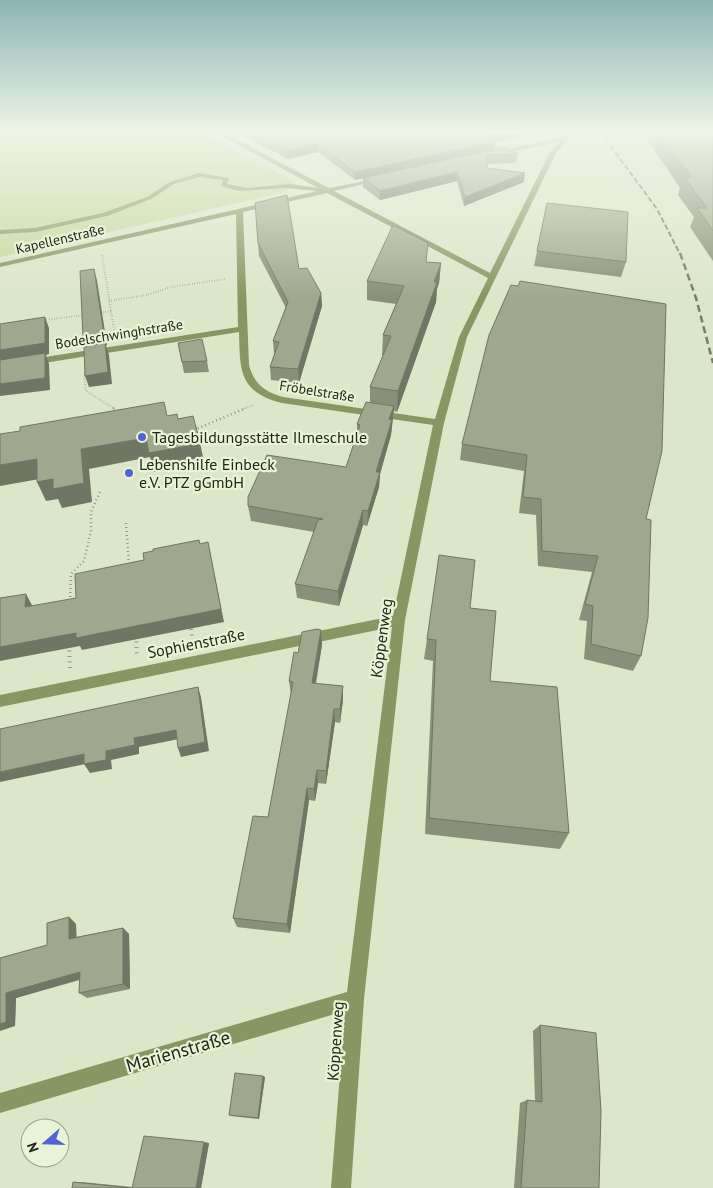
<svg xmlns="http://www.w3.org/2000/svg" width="713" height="1188" font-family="'PT Sans',sans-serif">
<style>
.green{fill:#c6d89e}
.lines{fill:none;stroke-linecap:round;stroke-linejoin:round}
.path-far2{stroke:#909782;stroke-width:2;stroke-dasharray:0.5 2;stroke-linecap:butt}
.path-far1{stroke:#909782;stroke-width:2.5;stroke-dasharray:1 3;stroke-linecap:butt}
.path{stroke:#909782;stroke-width:4;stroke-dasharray:1 4.5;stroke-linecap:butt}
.service{fill:#879662;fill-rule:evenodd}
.minor{fill:#879662;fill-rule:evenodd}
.rail-far1{stroke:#757b68;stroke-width:2;stroke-dasharray:5.5 2.5;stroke-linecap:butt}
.rail{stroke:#757b68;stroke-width:2.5;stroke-dasharray:7 4;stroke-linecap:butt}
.wall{fill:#899079}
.shaded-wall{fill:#6f7663}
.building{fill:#9fa88d;stroke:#6f7663}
.poi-dot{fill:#5163d9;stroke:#e9f3d6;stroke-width:2}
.labels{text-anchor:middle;stroke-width:4.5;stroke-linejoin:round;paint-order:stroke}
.far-street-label{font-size:14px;fill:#22261b;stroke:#e9f3d6}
.poi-label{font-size:16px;fill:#22261b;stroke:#e9f3d6;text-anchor:start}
.street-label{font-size:16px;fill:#22261b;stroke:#e9f3d6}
.near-street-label{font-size:19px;fill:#22261b;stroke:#e9f3d6}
</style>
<rect width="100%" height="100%" fill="#dce6c9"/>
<path class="green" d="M0 133H205L295 182 286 192 0 257Z"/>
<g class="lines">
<path class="path-far2" d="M102 255 115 335
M109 301 147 295 171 287 226 279
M98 313 111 311
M44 320 85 315
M87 375H84L86 391 115 409
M243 409 253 405"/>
<path class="path-far1" d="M113 408 119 412
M194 430 246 408
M126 523 129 565
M70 601 71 574 84 561 91 531V512L100 492"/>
<path class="path" d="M191 629 193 645
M136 636 137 655
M69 645 70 668"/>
<path class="service" d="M199 173 229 178 227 184 247 188 290 184 331 190 328 192 285 188 239 191 221 186 223 180 199 177 174 184 151 199 107 216 35 232 0 234V230L35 228 103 213 147 197 170 182Z"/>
<path class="minor" d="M216 133H224L329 188 381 178V180L334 191 490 273 550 152 559 142 494 155 491 153 563 137 575 133H583L567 140 556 153 467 337 444 423 405 620 364 999 351 1188H331L345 1011 0 1113V1093L347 992 392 627 0 707V695L393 616 433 425 282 403C239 392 240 371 239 332L0 370V364L238 327 236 214 0 267V263L322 190ZM327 193 488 278 459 337 435 419 283 397C265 392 254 384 249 365L243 212Z"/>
<path class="rail-far1" d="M601 133 657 209 680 254"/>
<path class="rail" d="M680 253 696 298 713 363"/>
</g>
<path class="wall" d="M237 133H528L527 135 495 142 494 149 505 147 518 154 516 163 487 164V168L524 182 464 206 457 181 380 200 363 187V178L355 180 318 152 288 159Z
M643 133H713V261L690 227 694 217 678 195 680 188Z
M547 203 626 262 621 277 534 266Z
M258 243 299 269 321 293 322 306 299 383 271 380 270 367 274 354 273 341 286 308 259 256Z
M427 262 441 263 439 283 437 289 436 302 397 412 394 411 391 435 380 474 379 487 367 526 363 525 339 606 297 598 295 584 314 532 251 521 248 506 346 467 357 434V424L370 403V387L383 355H382L383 335 396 304 367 300V281Z
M489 335 646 519 641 656 633 671 584 659 587 621 579 620 592 572 538 566 536 515 519 513 524 471 460 460 462 444Z
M178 343 207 361 209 372 184 373Z
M470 608 490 681 569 833 560 849 425 834 433 661 424 659 427 639Z
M321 630 322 645 316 684 343 686V700L340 723 335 722 326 784 318 783 315 801 309 800 290 933 237 927 233 918 268 817 291 695 289 681Z
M69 917 76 924V937L123 928 129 934 130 989 87 998 79 993 80 980 16 998 15 1026 0 958 47 945Z
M540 1025 599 1188H514L520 1103 527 1100 535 1101 533 1031Z
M265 1077 259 1119 231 1116 229 1115Z
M209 1143 201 1188H72L73 1182H82L133 1187Z"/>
<path class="shaded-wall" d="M502 133H528L527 135 495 142 494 149 355 180V172L486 136Z
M318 144V152L288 159 287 151Z
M457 172V181L380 200V191Z
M525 173 524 182 464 206 465 197Z
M441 263 439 283 437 289 436 302 397 412 398 391 434 282Z
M94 269 97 280 107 345 106 346 109 355 112 384 89 387 85 376 87 349 83 337Z
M321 293 322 306 299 383 298 369Z
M45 317 49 328V354L46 355 49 364 50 390 0 396V350Z
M394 406 391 435 380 474 379 487 367 526 368 511 376 472 389 419Z
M146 438 186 441 199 438 203 457 190 460 191 465 154 472 150 457 89 469 92 502 62 508 58 499 46 501 37 482 81 449Z
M37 459 45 478 0 486V465Z
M363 510V525L339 606 338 591Z
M208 542 224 622 82 650 80 646 0 661V647Z
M26 594 33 607H25Z
M321 630 322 645 313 697 312 683Z
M343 686V700L340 723V709Z
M198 687 201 697 209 751 181 757 178 748Z
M334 709 335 722 326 784V771Z
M176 730 179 739 139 747V754L111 760 112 769 90 773 84 764 106 751 134 738Z
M84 754 90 763 0 782V772Z
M317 770 318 783 315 801 314 789Z
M307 788 309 800 290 933 287 924Z
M69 917 76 924 77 945 69 939Z
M123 928 129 934 130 989 123 984Z
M80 972 87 977 16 998 15 1026 0 1031V1024L6 993Z
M263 1076 265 1077 259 1119 258 1118Z
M204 1142 209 1143 201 1188H196Z"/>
<path class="building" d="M251 133H502L486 136 495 142 355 172 318 144 287 151Z
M659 133H713V231L697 208H707L684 177H691Z
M505 147 518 154 487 155V168L525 173 465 197 457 172 380 191 363 178Z
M287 195 299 269 307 268 321 293 298 369 270 367 279 342 273 341 288 302 258 243 255 203Z
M547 203 628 212 626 262 537 251Z
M393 225 428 243 426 262 441 263 434 282H437L398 391 370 387 391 336 383 335 404 286 367 281Z
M94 269 104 334 83 337 80 271Z
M520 281 666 304 662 451 646 519 651 520 648 618 641 656 591 644 593 606 585 604 598 556 542 551 541 499 523 497 527 455 462 444 489 335 511 285 518 286Z
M45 317V343L0 350V324Z
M202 339 207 361 182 362 178 343Z
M105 343 108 372 85 376 84 347Z
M45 353V378L0 384V360Z
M164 402 167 416 177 414 178 419 193 416 199 438 186 441 187 446 149 453 146 438 81 449 84 483 53 489V479L37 482V459L0 465V434L20 431V427Z
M366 402 394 406 389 419 392 420 376 472H380L368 511 363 510 338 591 295 584 318 520 323 519 248 506V497L267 455 346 467 360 425 357 424Z
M199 540 200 544 208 542 221 609 76 638V633L0 647V598L26 594 25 607 76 598 75 574 144 560 143 553 153 551V549Z
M439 555 475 560 470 608 496 611 490 681 557 687 569 833 429 818 436 640 427 639Z
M317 629 321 630 312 683 343 686 340 709H334L326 771 317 770 314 789 307 788 287 924 233 918 253 816 268 817 293 682 289 681 294 652 298 653 302 632Z
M198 687 205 742 178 748 176 730 134 738 135 745 106 751V760L84 764V754L0 772V729Z
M69 917V939L123 928V984L79 993 80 972 6 993V1022L0 1024V958L47 945V923Z
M540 1025 596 1033 601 1111 599 1188H521L527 1100 542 1102Z
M235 1073 263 1076 258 1118 229 1115Z
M144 1136 204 1142 196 1188H132Z
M73 1182 131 1188H72Z"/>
<linearGradient id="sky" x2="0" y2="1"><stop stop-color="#8bb5b4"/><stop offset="0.44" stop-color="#eff4e7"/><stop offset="1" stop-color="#eff4e7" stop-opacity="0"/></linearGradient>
<rect width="713" height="299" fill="url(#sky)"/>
<g class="poi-dot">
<circle cx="142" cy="437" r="5"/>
<circle cx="129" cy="473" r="5"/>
</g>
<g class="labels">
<g class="far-street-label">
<text transform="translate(60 239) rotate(-13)" y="5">Kapellenstraße</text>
<text transform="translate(119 334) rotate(-9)" y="5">Bodelschwinghstraße</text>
<text transform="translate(317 391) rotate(9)" y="5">Fröbelstraße</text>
</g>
<g class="poi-label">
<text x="152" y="443">Tagesbildungsstätte Ilmeschule</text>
<text x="139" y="470">Lebenshilfe Einbeck<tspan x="139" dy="18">e.V. PTZ gGmbH</tspan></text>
</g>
<g class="street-label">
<text transform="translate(381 638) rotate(-82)" y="6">Köppenweg</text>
<text transform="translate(196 643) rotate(-11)" y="6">Sophienstraße</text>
<text transform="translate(335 1041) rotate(-86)" y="6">Köppenweg</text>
</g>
<g class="near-street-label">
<text transform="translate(178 1051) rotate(-16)" y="7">Marienstraße</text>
</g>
</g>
<g transform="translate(45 1143) rotate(250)"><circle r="24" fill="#e9f3d6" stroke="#99a18b"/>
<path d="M0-4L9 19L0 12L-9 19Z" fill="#5163d9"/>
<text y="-8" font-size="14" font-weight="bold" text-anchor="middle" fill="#22261b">N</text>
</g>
</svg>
